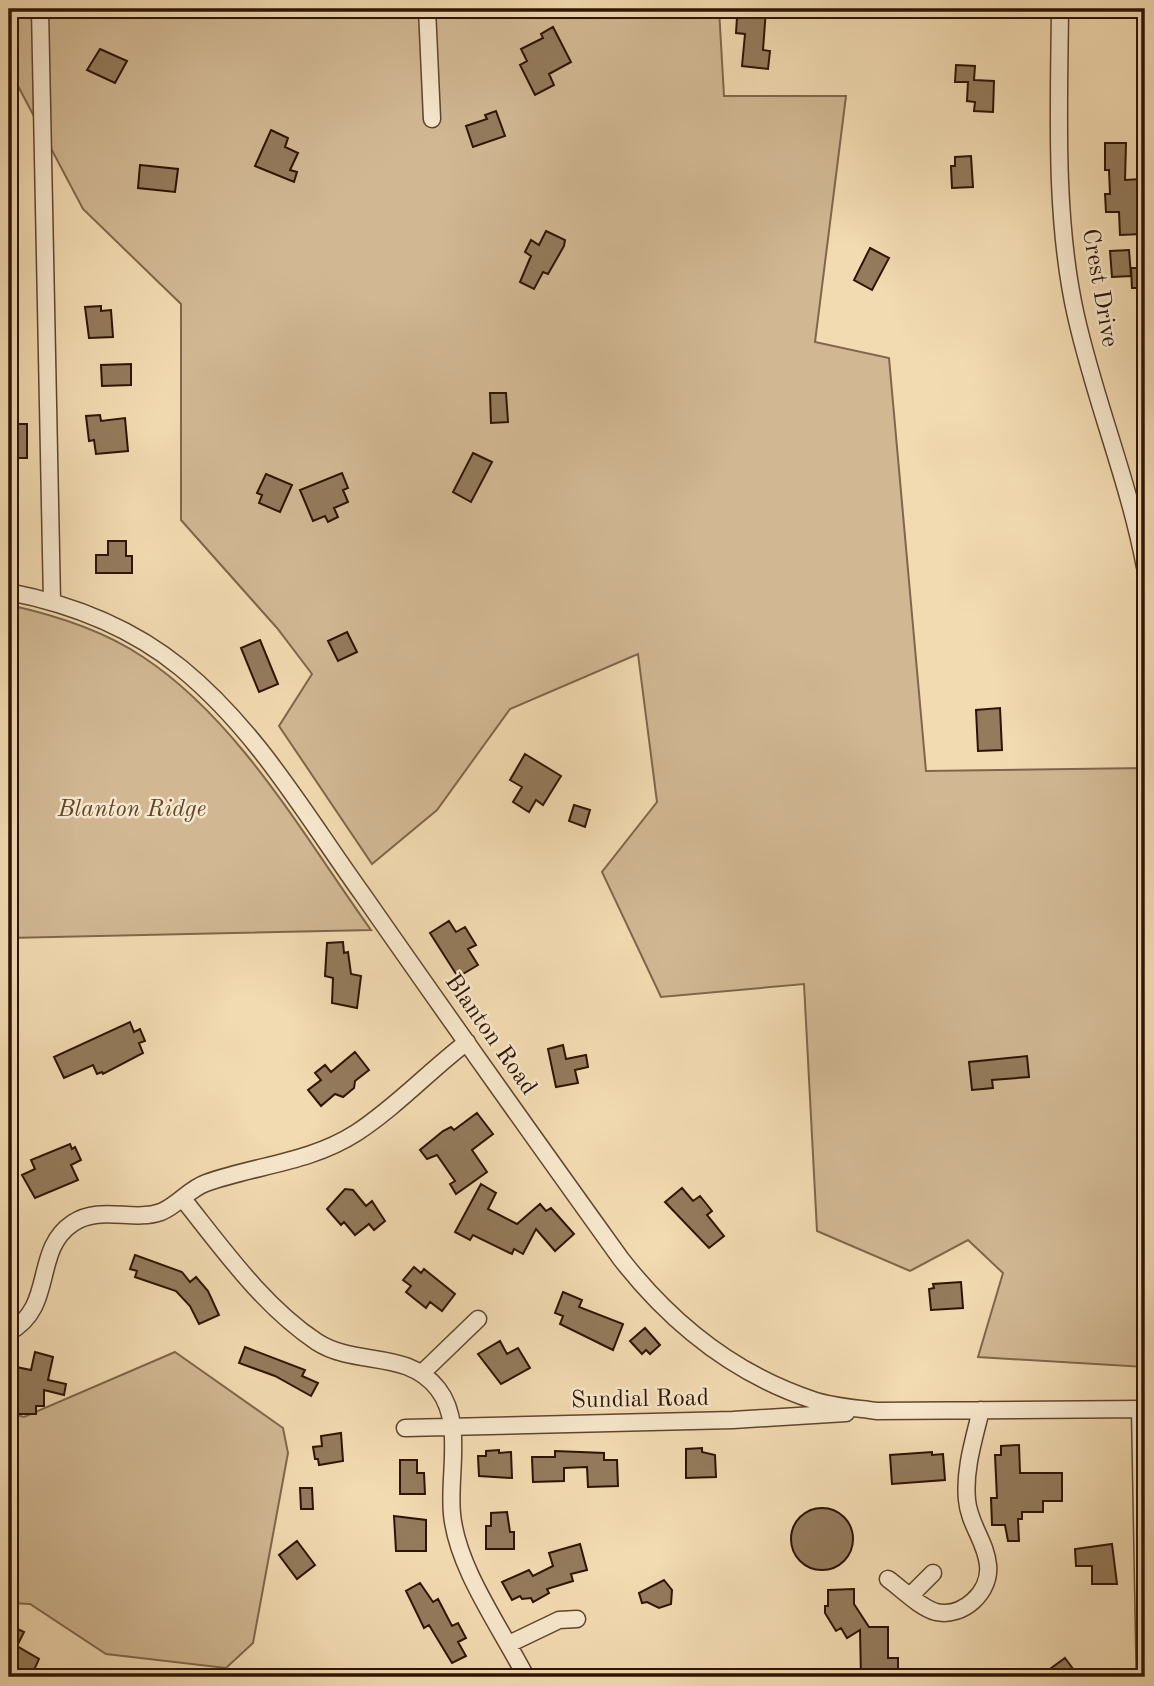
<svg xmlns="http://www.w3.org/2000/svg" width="1154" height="1686" font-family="'Old Standard TT',serif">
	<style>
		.green { fill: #d1b893; stroke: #80664a; stroke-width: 2 }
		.building { fill: #947b5c; stroke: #2e1400; stroke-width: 2 }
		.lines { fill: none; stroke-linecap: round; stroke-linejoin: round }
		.minor-casing { stroke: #5f462c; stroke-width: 19 }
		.minor { stroke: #f7e7cc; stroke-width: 16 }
		.labels { text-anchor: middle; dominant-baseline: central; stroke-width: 5; stroke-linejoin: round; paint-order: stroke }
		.street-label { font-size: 24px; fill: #2e1400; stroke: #f7e7cc }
		.park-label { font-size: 24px; font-style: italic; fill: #5f452c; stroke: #f7e7cc }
	</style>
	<rect width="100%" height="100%" fill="#f2dab1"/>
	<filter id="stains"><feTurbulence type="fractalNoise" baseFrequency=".00286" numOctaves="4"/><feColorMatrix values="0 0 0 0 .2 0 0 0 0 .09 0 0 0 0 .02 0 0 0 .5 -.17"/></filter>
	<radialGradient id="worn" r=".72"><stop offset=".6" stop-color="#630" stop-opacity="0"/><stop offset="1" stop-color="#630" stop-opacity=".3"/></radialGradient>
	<path class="green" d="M9 9H719L724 96H846L815 342 889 358 926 771 1145 768V1367L978 1357 1003 1273 968 1240 910 1271 817 1231 804 984 661 997 602 872 657 802 638 654 510 709 437 810 372 864 279 726 312 674 277 628 181 520V304L83 209 9 69Z
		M9 605C55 615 103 630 143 657 239 720 305 838 371 930L9 938Z
		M175 1352 283 1428 288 1453 253 1643 226 1668 106 1654 30 1604 9 1603V1413L24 1417Z"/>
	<path class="building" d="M747 9H766L763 50 770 51 768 69 742 66 745 34 736 33 737 17 746 18Z
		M553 27 571 62 549 74 554 85 535 95 520 65 527 61 521 49 543 38 541 34Z
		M100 49 127 61 115 83 87 70Z
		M956 65 975 66 974 80 994 81 993 112 974 111 975 102 967 101 968 82H955Z
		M496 111 505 136 473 147 466 126 487 119 485 115Z
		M271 130 288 138 285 147 298 153 290 170 297 172 294 182 255 166Z
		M1105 143H1126L1125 180 1140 179 1142 234 1120 235 1119 212H1106L1105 194H1110L1109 170H1105Z
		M971 156 973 187 952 188 951 166H955V157Z
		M140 165 178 169 175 192 138 188Z
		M546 231 565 240 564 246 548 274 543 272 534 289 520 282 531 256 525 252 531 240 539 245Z
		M870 248 889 258 872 290 854 280Z
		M1129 250 1131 276 1112 277 1110 251Z
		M1131 268H1145V288H1132Z
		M101 306V311L111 310 113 337 89 338 85 307Z
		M131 364V385L102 386 101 365Z
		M490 393H506L508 422 491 423Z
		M100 415 101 421 125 418 128 451 96 454 94 440 89 441 86 416Z
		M9 424H27V458H9Z
		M473 453 492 462 471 502 453 492Z
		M342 473 348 488 343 490 348 502 334 508 338 517 328 522 325 516 313 521 300 490Z
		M266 474 292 485 280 512 259 503 262 495 257 493Z
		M108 541H126V556H132V573H96V555H108Z
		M347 632 357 652 338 661 328 641Z
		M260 640 278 684 259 692 241 648Z
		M1000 708 1002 750 978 751 976 710Z
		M525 754 561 776 543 805 536 800 529 812 513 802 522 787 510 780Z
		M574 805 590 810 585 827 569 821Z
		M449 921 456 932 465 927 476 945 468 949 478 965 458 977 430 933Z
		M343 942 344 953 348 952 351 974 361 976 357 1008 332 1003 333 978 325 976 327 943Z
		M130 1022 134 1032 140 1029 145 1041 139 1043 143 1053 103 1074 102 1072 97 1074 93 1065 64 1078 54 1057Z
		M563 1045 566 1059 586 1055 588 1067 575 1070 578 1083 556 1087 548 1049Z
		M355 1052 369 1070 355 1081 354 1088 343 1097 335 1094 321 1106 308 1090 321 1080 315 1073 325 1065 331 1072Z
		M1027 1056 1029 1077 992 1080 993 1088 972 1090 969 1062Z
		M477 1113 493 1134 472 1150 487 1172 456 1194 450 1184 455 1181 437 1155 427 1159 420 1150 443 1131 451 1127 454 1130Z
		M70 1144 72 1149 75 1147 81 1160 71 1165 78 1180 35 1198 22 1175 35 1169 31 1160Z
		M481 1184 496 1193 488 1209 517 1224 540 1204 546 1211 551 1208 574 1234 555 1251 536 1229 523 1254 514 1249 512 1254 473 1235 470 1240 455 1232Z
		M682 1188 693 1201 700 1196 712 1211 707 1215 724 1236 709 1248 665 1202Z
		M345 1189 353 1190 366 1206 372 1201 385 1221 374 1230 369 1224 355 1235 344 1222 341 1225 327 1209Z
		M135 1255 182 1272 190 1282 196 1277 208 1291 219 1315 199 1324 190 1306 176 1291 135 1277 137 1271 130 1269Z
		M414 1267 421 1273 424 1269 455 1294 442 1311 430 1302 426 1308 406 1292 411 1286 403 1280Z
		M961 1282 963 1308 931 1310 929 1289 934 1288 933 1284Z
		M563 1292 582 1300 579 1307 623 1324 613 1350 560 1324 563 1316 555 1313Z
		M645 1328 660 1345 650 1354 646 1350 642 1354 630 1341Z
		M500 1341 507 1354 518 1348 530 1368 501 1384 478 1354Z
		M245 1347 305 1370 302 1376 318 1383 311 1396 275 1376 239 1363Z
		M35 1352 53 1357 48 1380 66 1384 64 1395 44 1390V1406H36V1414H9V1384H11L16 1367 31 1370Z
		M341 1433 343 1461 319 1465 318 1459H315L313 1447 322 1446 321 1436Z
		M1019 1445 1020 1473H1062V1501H1043V1512H1022V1519H1018L1019 1541H1008L1005 1525H992L991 1498H997L995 1455H1001V1446Z
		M702 1448V1452L715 1455 716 1477 686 1478V1449Z
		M499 1450V1453L511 1452 512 1478 479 1476 478 1456H486V1451Z
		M555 1451 604 1453V1460H617L618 1486 588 1487 587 1467 564 1468V1481L533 1482 532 1457H555Z
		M932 1452V1455L943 1454 945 1480 892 1484 890 1455Z
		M400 1460H417V1473H424L425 1494H400Z
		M300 1488H312L313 1509H301Z
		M791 1539a31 31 0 1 1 62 0a31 31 0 1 1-62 0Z
		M507 1512 510 1532H514V1549H486V1526H491V1513Z
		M394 1516 426 1520V1551H396Z
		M297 1541 315 1565 297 1579 279 1555Z
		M580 1544 587 1570 571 1574 573 1581 547 1589 549 1593 533 1602 531 1598 522 1599 520 1596 512 1600 502 1582 529 1570 533 1576 553 1566 549 1553Z
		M1112 1544 1117 1584H1092V1566H1076L1075 1549Z
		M664 1580 672 1590 671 1604 659 1608 647 1602 642 1603 639 1593Z
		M420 1583 433 1602 438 1599 452 1626 458 1623 466 1638 458 1642 466 1656 452 1663 429 1625 424 1628 406 1591Z
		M854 1589V1604L869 1627H888V1658H898V1673H884V1677H861L860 1630 847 1638 841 1628 836 1631 825 1613V1606H828V1590Z
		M9 1625 24 1632 17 1646 39 1659 31 1677 9 1668Z
		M1065 1658 1079 1677H1039Z"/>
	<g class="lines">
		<g class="minor-casing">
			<path id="minor" d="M40 9 52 602
				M427 9 432 119
				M1060 9C1059 108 1054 219 1076 316 1095 401 1129 482 1145 567
				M9 592C71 604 132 628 181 668 258 731 306 816 363 895 448 1017 534 1138 621 1259 671 1323 734 1374 813 1400 833 1407 856 1408 877 1411L1145 1409
				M183 1199C223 1249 263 1306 317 1342 356 1367 407 1349 438 1389 464 1422 448 1475 452 1514 457 1568 501 1628 526 1677
				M9 1332C56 1307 32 1250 73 1223 100 1205 133 1222 161 1212 178 1205 189 1189 206 1183 256 1165 309 1163 356 1133 396 1107 429 1071 467 1042
				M422 1373 478 1319
				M1140 1409 1145 1677
				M405 1428 733 1420 846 1413
				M888 1579C902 1589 919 1607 936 1612 963 1618 991 1592 988 1565 986 1542 969 1524 967 1500 964 1470 974 1439 981 1410
				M910 1596 933 1573
				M509 1644 559 1620 577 1619"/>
		</g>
		<use href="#minor" class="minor"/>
	</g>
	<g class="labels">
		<g class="street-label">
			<text transform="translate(1099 288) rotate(80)">Crest Drive</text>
			<text transform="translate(490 1035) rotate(55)">Blanton Road</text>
			<text transform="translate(640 1400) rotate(-1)">Sundial Road</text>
		</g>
		<g class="park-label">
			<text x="132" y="810">Blanton Ridge</text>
		</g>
	</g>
	<rect width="1154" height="1686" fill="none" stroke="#f2dab1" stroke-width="35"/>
	<rect x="10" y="10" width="1133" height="1665" fill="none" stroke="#2e1400" stroke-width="3.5"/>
	<rect x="18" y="18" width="1119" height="1651" fill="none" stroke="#2e1400" stroke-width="2"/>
	<rect width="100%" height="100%" filter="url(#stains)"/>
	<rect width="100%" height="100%" fill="url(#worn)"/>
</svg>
